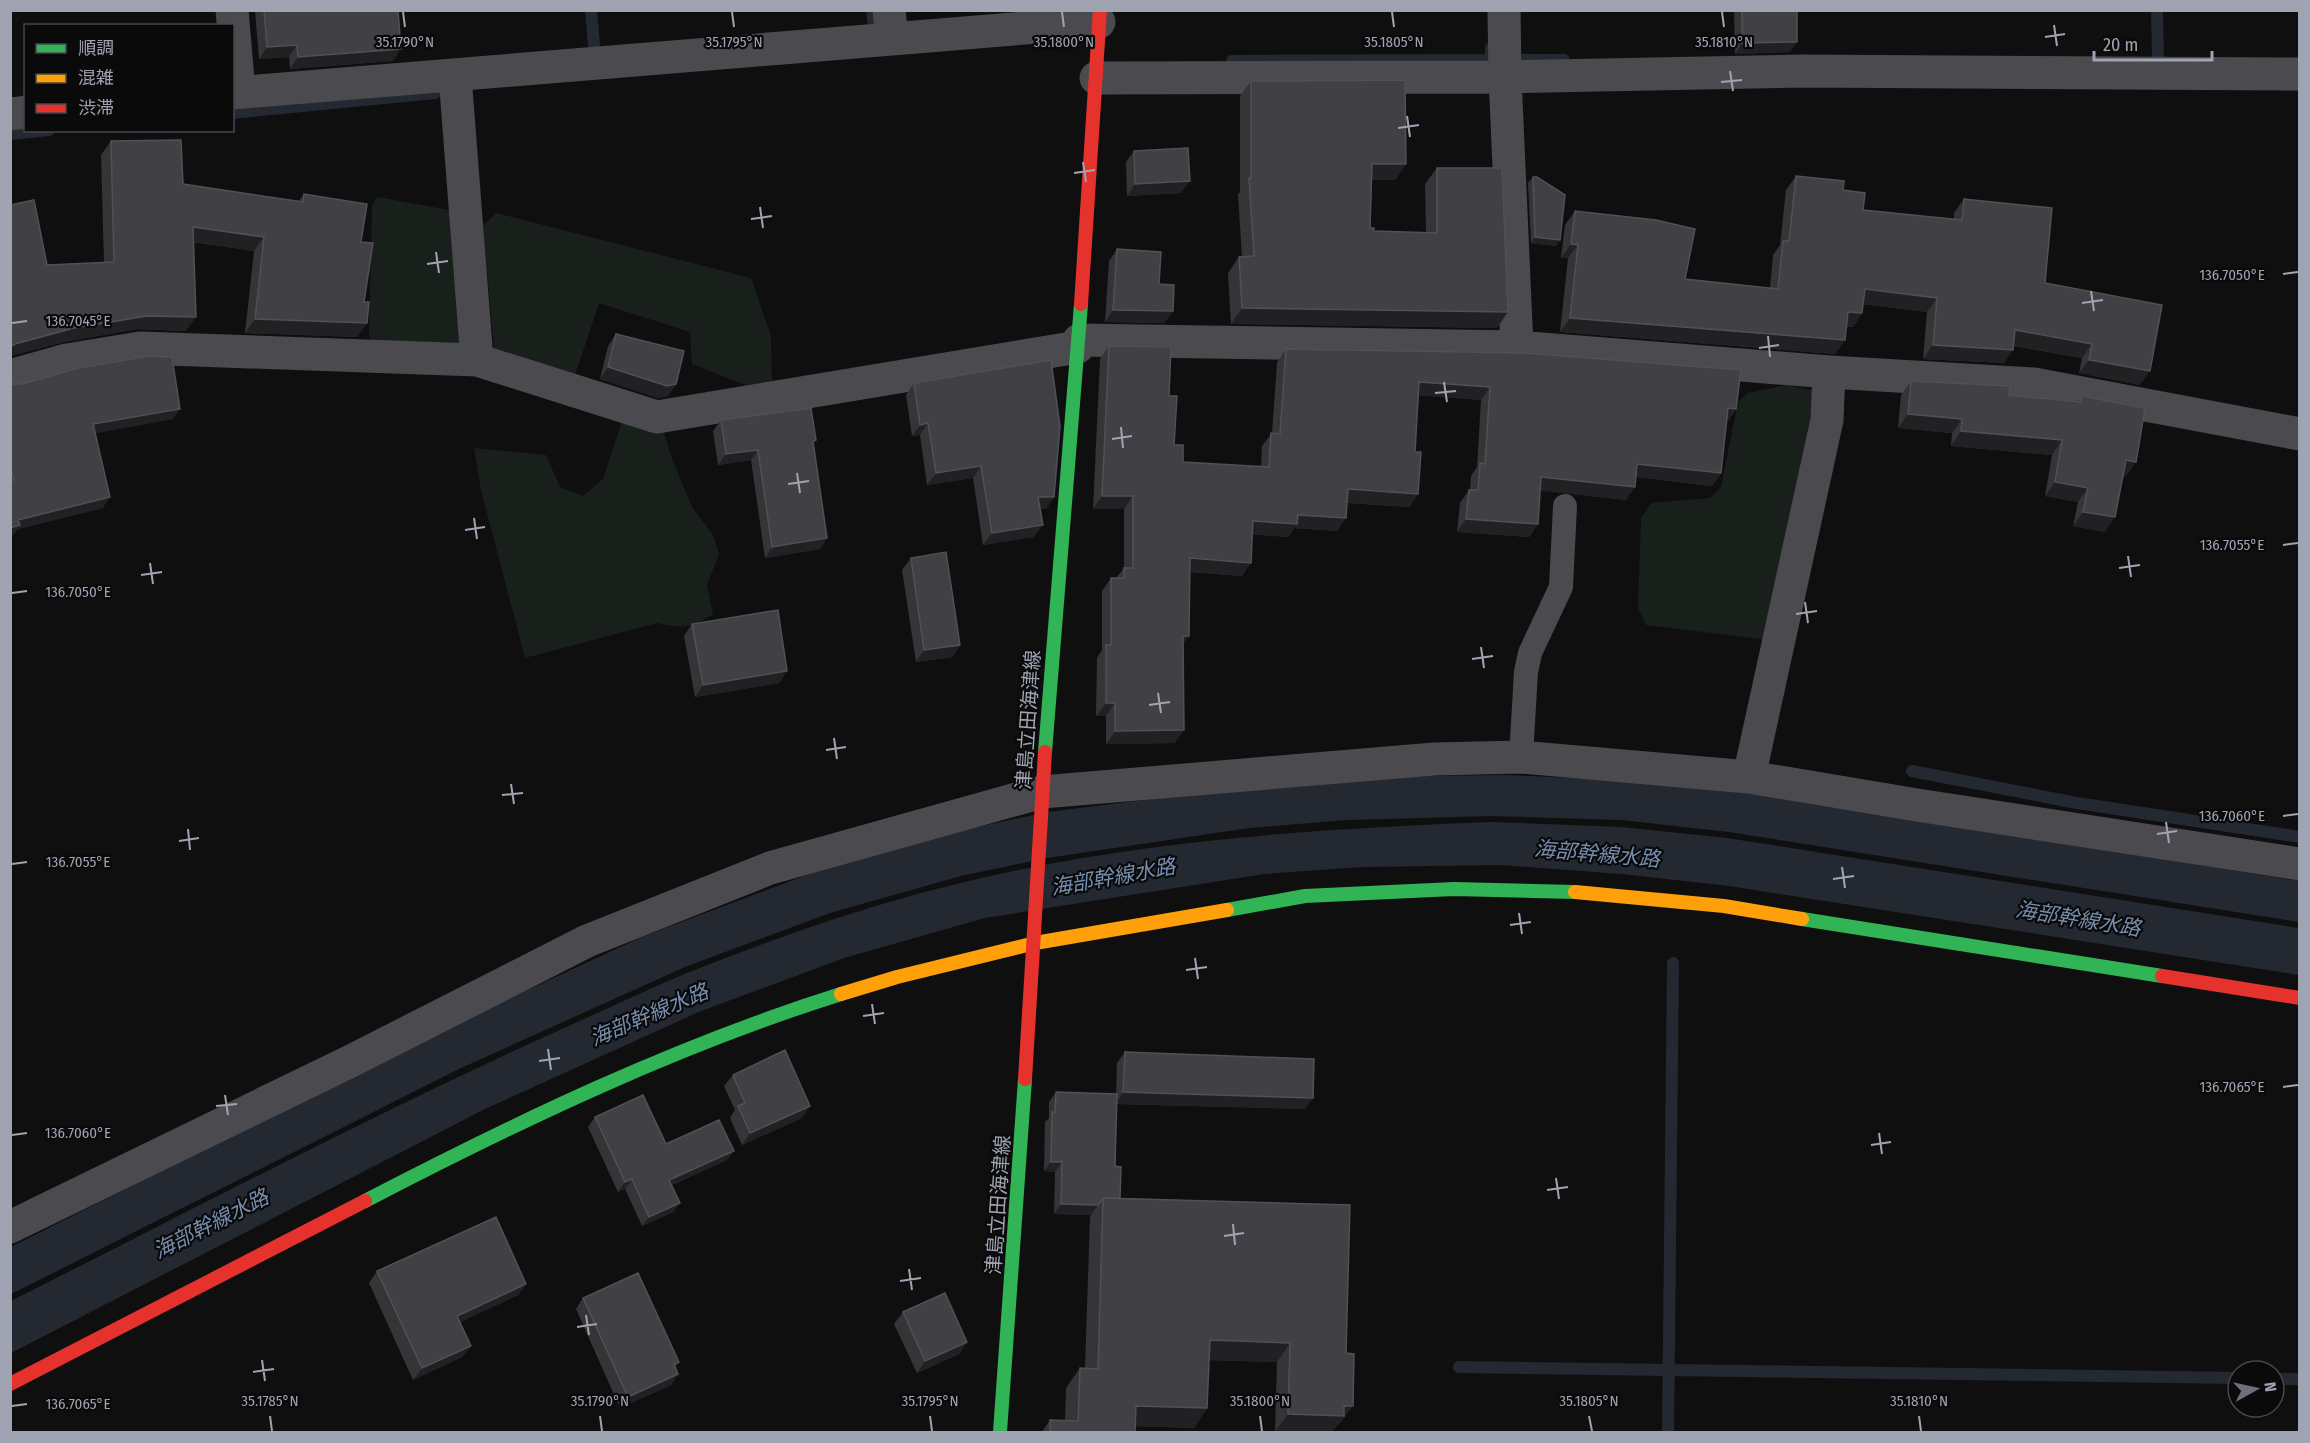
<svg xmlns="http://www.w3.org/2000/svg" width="2310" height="1443" font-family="'Fira Sans Condensed','Noto Sans JP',sans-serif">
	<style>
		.green { fill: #19201b }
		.water { fill: #242931 }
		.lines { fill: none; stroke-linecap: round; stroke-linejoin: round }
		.stream { stroke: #242931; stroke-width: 12 }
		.lane { stroke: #4a4a4f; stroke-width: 24 }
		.street { stroke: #4a4a4f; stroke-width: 33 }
		.fast { stroke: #30b455; stroke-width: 14 }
		.slow { stroke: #ff9f0a; stroke-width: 14 }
		.jam { stroke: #e5322d; stroke-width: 14 }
		.wall { fill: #353538 }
		.shaded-wall { fill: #212123 }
		.building { fill: #414145; stroke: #505056; stroke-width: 1.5 }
		.ticks { fill: none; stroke: #a0a3b1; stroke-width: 2 }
		.labels { text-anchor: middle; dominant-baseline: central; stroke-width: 4.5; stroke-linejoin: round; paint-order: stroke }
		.street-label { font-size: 20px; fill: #a0a3b1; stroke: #0a0a0b }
		.water-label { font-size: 21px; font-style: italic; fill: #768eae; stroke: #0a0a0b }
		.ticks-label { font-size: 15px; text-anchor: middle; fill: #a0a3b1; stroke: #0a0a0b; stroke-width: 4.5; stroke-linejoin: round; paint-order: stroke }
	</style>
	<rect width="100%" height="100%" fill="#0f0f10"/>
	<path class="green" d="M377 197 460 212 461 348 374 344 369 335 372 206Z
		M496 213 751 278 771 336 772 386 756 389 692 364 690 332 599 303 575 375 494 348 483 226Z
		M1786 385 1816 391 1769 640 1646 625 1638 608 1641 518 1651 503 1710 498 1721 487 1738 402 1748 393Z
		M622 421 663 430 672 459 692 507 713 535 719 554 707 585 713 614C691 628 682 629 657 623L525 658 481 490 474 448 546 455 560 487 583 496 603 479Z"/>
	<path class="water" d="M1506 775 1636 781 1744 792 2299 881V922L1729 832 1622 820 1491 816 1347 820 1249 828 1047 858 961 876 830 913 685 967 461 1068 11 1294V1247L432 1034 642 937 804 876 962 830 1048 812 1272 784 1426 776Z
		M1491 822 1621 827 1727 838 2299 928V975L1729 886 1621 874 1499 865 1362 867 1264 874 985 918 844 958 701 1011 485 1109 11 1353V1301C194 1209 377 1112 564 1028 605 1010 646 990 687 973 778 937 871 904 965 882 1138 840 1315 829 1491 822Z"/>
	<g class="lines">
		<path class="stream" d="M591 10 594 45
			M872 10 874 27
			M2157 10 2158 60
			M1518 60H1564
			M1232 61 1491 60V48
			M232 113 435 93
			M10 134 49 130
			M1912 771 2077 803 2300 837
			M1459 1367 2238 1378
			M2274 1379H2300
			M1668 1432 1673 963"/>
		<path class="lane" d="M1521 757 1526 672 1530 653 1561 587 1565 506"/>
		<path class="street" d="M232 10 239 92
			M889 10 892 39
			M1504 10 1505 77 1517 347
			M455 76 477 360
			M1096 78 1505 77 1802 71 2300 74
			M232 93 1099 22
			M10 114 26 112
			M1079 340 1517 347 1829 372 2034 384 2300 434
			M10 376 67 360 140 348 477 360 657 417 1078 347
			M1749 777 1827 420 1829 372
			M10 1227 351 1061 587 941 770 868 1042 792 1434 759 1521 757 1749 777 1917 805 2300 864"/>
		<path class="fast" d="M1045 752 1081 304
			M1227 910 1305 896 1454 889 1575 892
			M1802 919 2162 976
			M365 1201C519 1121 676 1046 841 994
			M1000 1432 1025 1079"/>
		<path class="slow" d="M1575 892 1724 906 1802 919
			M841 994 897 977 1035 943 1227 910"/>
		<path class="jam" d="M1081 304 1100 10
			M2162 976 2300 998
			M1025 1079 1045 752
			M10 1384 365 1201"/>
	</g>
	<path class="wall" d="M255 10H398L393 61 290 69 289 57 259 59Z
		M1734 10H1797L1790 52 1735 54Z
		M1251 81 1406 164 1395 180H1372L1370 228 1374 231 1426 233 1425 184 1437 168 1497 328 1231 324 1228 273 1239 257H1242L1238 194 1240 192V96Z
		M111 141 183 184 299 201 304 194 361 242 364 302 367 323 357 337 245 333 254 251 193 242 186 331 137 329 64 342 10 356V205L47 265 104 263 101 155Z
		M1134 151 1181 193 1127 196 1126 162Z
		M1796 176 1843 190 1863 210 1954 219V213L1964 199 2045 283 2140 385 2079 373 2082 358 2014 346 2004 363 1923 359 1927 312 1863 304 1862 313 1853 327H1846L1845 340 1835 354 1560 332 1568 258H1561L1565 225 1575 211 1685 279 1770 288 1773 255 1780 245 1786 190Z
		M1533 177 1556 246 1531 243 1528 183Z
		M1117 249 1159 284 1173 311 1164 323 1105 322 1109 261Z
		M616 334 676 384 668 396 658 398 600 379 608 346Z
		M1109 346 1169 396 1174 445 1183 462 1261 467 1262 446 1272 433 1277 362 1286 349 1736 409 1727 422 1721 473 1712 486 1636 477 1626 500 1540 490 1538 524 1529 537 1457 532 1460 503 1469 490H1470L1471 476 1477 467 1481 400 1418 395 1415 452 1418 494 1409 507 1347 503 1337 531 1294 528 1288 537 1252 534 1242 576 1189 572 1175 743 1106 744V716H1096L1097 658 1102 650V591L1111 578H1116L1124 568V509H1093L1100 359Z
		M1911 381 2009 395 2078 401 2082 396 2126 476H2123L2105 532 2073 526 2078 502 2045 496 2052 455 1951 446 1952 433 1898 428 1901 395Z
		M10 382 13 384 173 419 95 433 103 508 18 529 12 536H10Z
		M914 383 1054 497 1046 509H1040L1034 537 983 545 973 478 927 485 920 435 912 436 906 395Z
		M721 420 816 440 813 444 827 538 820 549 765 558 751 460 718 465 713 431Z
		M911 558 960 645 952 657 916 662 902 570Z
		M692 624 787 671 779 683 695 697 684 636Z
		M1125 1052 1305 1109 1117 1104 1115 1166 1120 1198 1350 1205 1339 1425H1337L1332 1432H1275L1277 1362 1209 1360 1207 1408 1194 1428 1135 1426V1432H1042L1050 1420 1065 1421 1066 1388 1080 1368 1085 1369 1090 1217 1091 1215 1054 1214 1055 1172 1044 1171 1045 1122 1049 1118V1102L1056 1092 1116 1094 1117 1063Z
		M733 1075 802 1118 742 1145 730 1118 735 1110 724 1086Z
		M595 1117 666 1144 727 1160 672 1185 680 1203 673 1212 642 1226 625 1189 618 1192 588 1127Z
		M377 1271 526 1284 518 1295 460 1322 471 1346 462 1357 413 1380 369 1283Z
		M583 1298 679 1362 675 1367 678 1374 671 1385 620 1408 576 1309Z
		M903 1312 967 1342 959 1354 917 1373 894 1324Z"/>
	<path class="shaded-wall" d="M1797 42 1790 52 1735 54 1742 43Z
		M297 45 289 57 259 59 267 47Z
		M401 49 393 61 290 69 298 57Z
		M1372 164H1406L1395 180H1361Z
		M1190 181 1181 193 1127 196 1135 184Z
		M193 227 264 237 254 251 183 240Z
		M1535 237 1560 240 1556 246 1531 243Z
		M1571 244 1578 245 1568 258H1561Z
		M1865 289 1937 298 1927 312 1855 303Z
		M1242 308 1508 312 1497 328 1231 324Z
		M1113 310 1173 311 1164 323 1105 322Z
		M1848 312 1862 313 1853 327 1838 326Z
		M147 316 196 317 186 331 137 329 64 342 10 356V347L15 344 74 328Z
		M1570 318 1845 340 1835 354 1560 332Z
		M255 319 367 323 357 337 245 333Z
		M2015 330 2092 344 2082 358 2006 344Z
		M1933 345 2013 350 2004 363 1923 359Z
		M2089 360 2150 371 2140 385 2079 373Z
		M608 367 676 384 668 396 658 398 600 379Z
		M1419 382 1490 387 1481 400 1410 395Z
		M1728 408 1736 409 1727 422Z
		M180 409 173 419 86 435 93 424Z
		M1908 414 1962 419 1952 433 1898 428Z
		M928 423 920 435 912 436 920 425Z
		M1961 431 2062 440 2052 455 1951 446Z
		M758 450 751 460 718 465 726 454Z
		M2126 460 2136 462 2126 476 2115 474Z
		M1637 464 1721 473 1712 486 1628 476Z
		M981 466 973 478 927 485 936 473Z
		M1541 477 1635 487 1626 500 1532 490Z
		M2055 482 2088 488 2078 502 2045 496Z
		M1348 489 1418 494 1409 507 1339 502Z
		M1102 496H1133L1124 509H1093Z
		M110 497 103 508 18 529 12 536H10V528L18 520Z
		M1038 497H1054L1046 509 1030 508Z
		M2083 512 2115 517 2105 532 2073 526Z
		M1298 515 1346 518 1337 531 1294 528 1288 537 1244 534 1253 521Z
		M1466 519 1538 524 1529 537 1457 532Z
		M1043 525 1034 537 983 545 992 533Z
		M827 538 820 549 765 558 772 547Z
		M1190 558 1251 563 1242 576 1180 571Z
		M1183 636H1189L1180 649Z
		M960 645 952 657 916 662 924 650Z
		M787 671 779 683 695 697 703 685Z
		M1106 703H1115L1106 716H1096Z
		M1184 730 1175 743 1106 744 1115 731Z
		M1123 1092 1313 1098 1305 1109 1115 1104Z
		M810 1106 802 1118 742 1145 750 1133Z
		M734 1151 727 1160 662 1189 669 1180Z
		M1051 1162H1062L1055 1172 1044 1171Z
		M632 1179 625 1189 618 1192 625 1182Z
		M680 1203 673 1212 642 1226 649 1217Z
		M1061 1204 1098 1205 1091 1215 1054 1214Z
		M526 1284 518 1295 449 1327 457 1316Z
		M1210 1340 1290 1343 1277 1362 1196 1360Z
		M967 1342 959 1354 917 1373 925 1361Z
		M471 1346 462 1357 413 1380 422 1368Z
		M678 1374 671 1385 620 1408 628 1397Z
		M1136 1406 1207 1408 1194 1428 1122 1426Z
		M1344 1406H1353L1339 1425H1337L1332 1432H1275L1288 1414Z"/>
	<path class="building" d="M264 10H398L401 49 298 57 297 45 267 47Z
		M1742 10H1797V42L1742 43Z
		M1405 80 1406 164H1372L1370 228H1374V231L1437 233V168H1502L1508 312 1242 308 1239 257 1254 256 1249 178H1251V81Z
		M181 140 183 184 303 202 304 194 367 204 361 242 373 243 364 302H369L367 323 255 319 264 237 193 227 196 317 147 316 74 328 15 344 10 347V205L34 200 47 265 114 262 111 141Z
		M1188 148 1190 181 1135 184 1134 151Z
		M1796 176 1844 181 1843 190 1865 193 1863 210 1962 220 1964 199 2052 208 2045 283 2162 305 2150 371 2089 360 2092 344 2015 330 2013 350 1933 345 1937 298 1865 289 1862 313 1848 312 1845 340 1570 318 1578 245 1571 244 1575 211 1656 220 1695 229 1685 279 1778 289 1783 241H1789Z
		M1533 177H1537L1565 195 1560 240 1535 237Z
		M1117 249 1161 252 1159 284 1174 285 1173 311 1113 310Z
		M616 334 684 351 676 384 667 386 608 367Z
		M1109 346 1171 347 1169 396H1177L1174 445H1183V462L1269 467 1271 433 1280 434 1286 349 1525 353 1741 370 1736 409 1728 408 1721 473 1637 464 1635 487 1541 477 1538 524 1466 519 1469 490H1478L1480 463 1485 464 1490 387 1419 382 1415 452H1421L1418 494 1348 489 1346 518 1298 515 1297 524 1253 521 1251 563 1190 558 1189 636H1183L1184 730 1115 731V703H1106V645H1111V578H1124V568H1133V496H1102Z
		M149 356 172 357 180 409 93 424 110 497 18 520 20 525 10 528V481L14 480 10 467V382L13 384H22L78 368Z
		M1051 360 1060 426 1054 497H1038L1043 525 992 533 981 466 936 473 928 423 920 425 914 383Z
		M1911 381 2010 386 2009 395 2080 402 2082 396 2145 408 2136 462 2126 460 2115 517 2083 512 2088 488 2055 482 2062 440 1961 431 1962 419 1908 414Z
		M811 408 816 440 813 441 827 538 772 547 758 450 726 454 721 420Z
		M946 552 960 645 924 650 911 558Z
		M778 610 787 671 703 685 692 624Z
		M785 1050 810 1106 750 1133 738 1106 745 1103 733 1075Z
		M1125 1052 1314 1059 1313 1098 1123 1092Z
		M1056 1092 1117 1094 1115 1166 1121 1167 1120 1198H1103L1098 1205 1061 1204 1062 1162H1051L1052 1112H1055Z
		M643 1095 666 1144 719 1120 734 1151 669 1180 680 1203 649 1217 632 1179 625 1182 595 1117Z
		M1103 1198 1350 1205 1346 1353 1354 1354 1353 1406H1344V1416L1288 1414 1290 1343 1210 1340 1207 1408 1136 1406 1135 1432H1050V1420L1078 1421 1080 1368 1098 1369Z
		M496 1217 526 1284 457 1316 471 1346 422 1368 377 1271Z
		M638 1273 679 1362 674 1364 678 1374 628 1397 583 1298Z
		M945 1293 967 1342 925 1361 903 1312Z"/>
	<path class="ticks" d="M403 12 405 27M732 12 734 27M1062 12 1064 27M1392 12 1394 27M1722 12 1724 27M2054 25 2057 46M2045 37 2065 34M1730 71 1733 91M1721 82 1742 80M1407 116 1410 137M1398 128 1419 125M1083 162 1086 182M1074 173 1095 170M760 207 763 228M751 219 772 216M436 252 439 273M427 264 448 261M2283 274 2298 272M2091 291 2094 311M2082 303 2103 300M12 323 27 321M1768 336 1770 357M1759 348 1779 345M1444 382 1447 402M1435 393 1456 391M1121 427 1123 448M1112 439 1132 436M797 473 800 493M788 484 809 481M474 518 477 539M465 530 485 527M2283 545 2298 543M2128 556 2131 577M150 563 153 584M2119 568 2140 565M141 575 162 572M12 593 27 591M1805 602 1808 623M1796 614 1817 611M1481 647 1484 668M1472 659 1493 656M1158 693 1161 713M1149 705 1170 702M834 738 837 759M826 750 846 747M511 784 514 804M502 795 523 793M2283 816 2298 814M2166 822 2169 843M188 829 190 850M2157 834 2177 831M179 841 199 838M12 864 27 862M1842 867 1845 888M1833 879 1854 876M1519 913 1522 934M1510 925 1531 922M1195 958 1198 979M1186 970 1207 967M872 1004 875 1024M863 1016 884 1013M548 1049 551 1070M539 1061 560 1058M2283 1087 2298 1085M225 1095 228 1115M216 1106 237 1104M1879 1133 1882 1154M12 1135 27 1133M1871 1145 1891 1142M1556 1178 1559 1199M1547 1190 1568 1187M1233 1224 1235 1245M1224 1236 1244 1233M909 1269 912 1290M900 1281 921 1278M586 1315 589 1335M577 1327 597 1324M262 1360 265 1381M253 1372 274 1369M12 1406 27 1404M270 1416 272 1431M600 1416 602 1431M930 1416 932 1431M1260 1416 1262 1431M1589 1416 1592 1431M1919 1416 1921 1431"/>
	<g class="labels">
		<g class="street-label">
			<text transform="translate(1028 720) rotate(-86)">津島立田海津線</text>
			<text transform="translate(998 1205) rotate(-86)">津島立田海津線</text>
		</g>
		<g class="water-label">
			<text transform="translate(1597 854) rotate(5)">海部幹線水路</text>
			<text transform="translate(1113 877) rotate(-10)">海部幹線水路</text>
			<text transform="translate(2078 919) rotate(9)">海部幹線水路</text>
			<text transform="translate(649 1015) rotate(-23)">海部幹線水路</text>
			<text transform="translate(211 1224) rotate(-27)">海部幹線水路</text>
		</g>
	</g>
	<g class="ticks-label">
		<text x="405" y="47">35.1790°N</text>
		<text x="734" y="47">35.1795°N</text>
		<text x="1064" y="47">35.1800°N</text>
		<text x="1394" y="47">35.1805°N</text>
		<text x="1724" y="47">35.1810°N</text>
		<text x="2232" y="280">136.7050°E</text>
		<text x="78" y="326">136.7045°E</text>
		<text x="2232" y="550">136.7055°E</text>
		<text x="78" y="597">136.7050°E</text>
		<text x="2232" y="821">136.7060°E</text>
		<text x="78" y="867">136.7055°E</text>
		<text x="2232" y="1092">136.7065°E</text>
		<text x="78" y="1138">136.7060°E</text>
		<text x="270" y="1406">35.1785°N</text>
		<text x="600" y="1406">35.1790°N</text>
		<text x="930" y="1406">35.1795°N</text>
		<text x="1260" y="1406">35.1800°N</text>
		<text x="1589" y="1406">35.1805°N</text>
		<text x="1919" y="1406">35.1810°N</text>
		<text x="78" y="1409">136.7065°E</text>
	</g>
	<rect width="2310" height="1443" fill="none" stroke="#a0a3b1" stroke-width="24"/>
	<rect x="24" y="24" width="210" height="108" fill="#0a0a0b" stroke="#46474d" stroke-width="1.5"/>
	<rect x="36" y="44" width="30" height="9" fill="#30b455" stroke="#46474d" stroke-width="1.5"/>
	<text x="78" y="54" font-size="18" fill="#a0a3b1">順調</text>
	<rect x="36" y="74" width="30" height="9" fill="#ff9f0a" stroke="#46474d" stroke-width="1.5"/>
	<text x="78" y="84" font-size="18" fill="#a0a3b1">混雑</text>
	<rect x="36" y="104" width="30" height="9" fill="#e5322d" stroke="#46474d" stroke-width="1.5"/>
	<text x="78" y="114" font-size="18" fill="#a0a3b1">渋滞</text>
	<g transform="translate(2256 1389) rotate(82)"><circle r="28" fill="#0a0a0b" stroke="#46474d" stroke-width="1.5"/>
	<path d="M0-4.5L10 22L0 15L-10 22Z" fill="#6d6f79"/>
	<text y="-9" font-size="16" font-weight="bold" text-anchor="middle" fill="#a0a3b1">N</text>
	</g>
	<path d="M2094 51v9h118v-9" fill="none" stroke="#a0a3b1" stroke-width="3"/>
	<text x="2103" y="51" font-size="18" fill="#a0a3b1" stroke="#0a0a0b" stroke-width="4.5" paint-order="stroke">20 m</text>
</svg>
